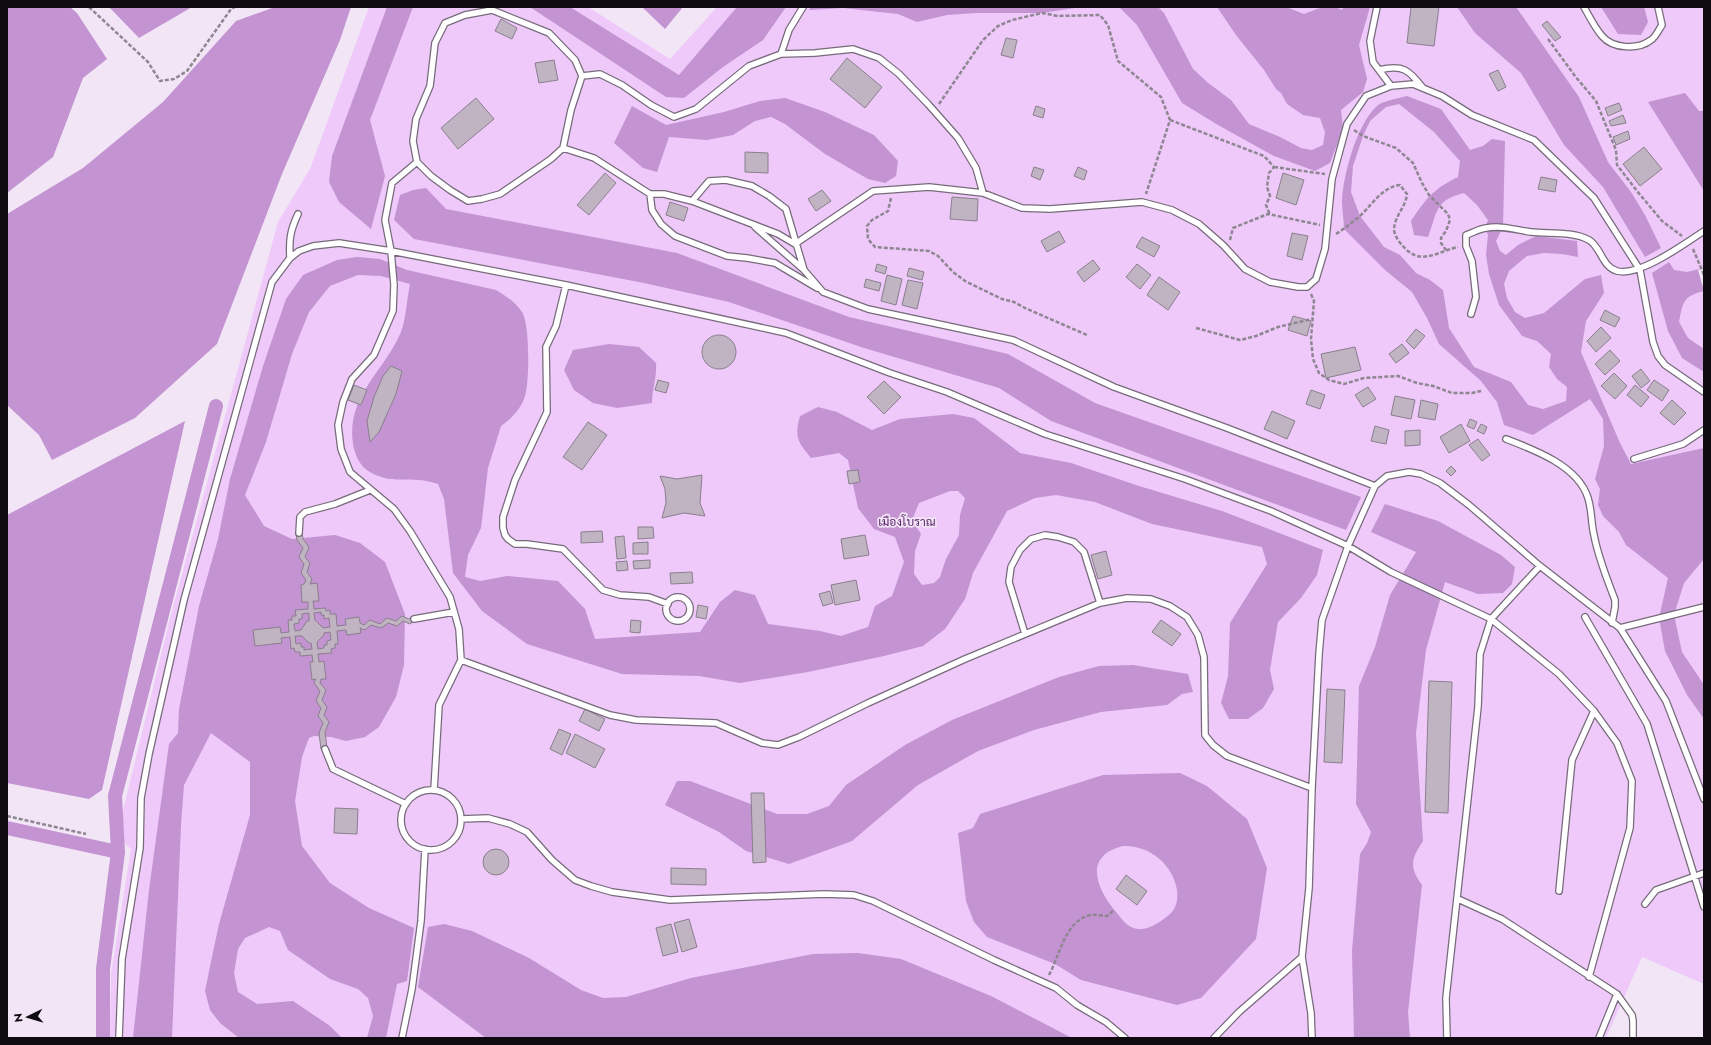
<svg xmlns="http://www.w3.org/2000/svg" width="1711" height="1045" font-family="Jost,Sarabun,sans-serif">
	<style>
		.green { fill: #eec9fa }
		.water { fill: #c393d2; fill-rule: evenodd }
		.pier { fill: #f2e6f6 }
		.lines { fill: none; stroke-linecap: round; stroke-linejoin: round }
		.canal { stroke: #c393d2; stroke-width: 14 }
		.building { fill: #c0b4c3; stroke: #8a7f8e; fill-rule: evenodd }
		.service-casing { stroke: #766b79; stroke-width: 8 }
		.path { stroke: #8e8691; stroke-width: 2.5; stroke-dasharray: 4 2; stroke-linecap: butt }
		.service { stroke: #fff; stroke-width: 5.5 }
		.labels { text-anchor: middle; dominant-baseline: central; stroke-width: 3.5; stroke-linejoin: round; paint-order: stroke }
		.park-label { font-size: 12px; fill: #5a1f6a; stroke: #f2e6f6 }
	</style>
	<rect width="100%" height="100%" fill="#f2e6f6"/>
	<path class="green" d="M369 7H588L670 59 717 7H1704V984L1642 957 1606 1038H110L111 974 131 849 117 835 170 618 278 222 310 169Z"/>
	<path class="water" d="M7 7H70L77 13 107 59 83 78 53 157 7 193Z
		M109 7H192L139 38Z
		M275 7H351L340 40 282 174 217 344 135 418 52 460 39 435 7 405V214L83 168 163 102 236 21Z
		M387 7H413L370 120 385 176 371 229 339 202 329 182 332 156Z
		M530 7H570L679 75 737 7H786L763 40 723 67 684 98 666 97Z
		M642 7H683L665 29Z
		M811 7H1081L1042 13H976L947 15 917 22 898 14 843 8 809 10Z
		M1115 7H1158L1164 13 1193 69 1207 82 1231 100 1249 124 1280 137 1301 148 1312 150 1323 145 1325 132 1320 118 1303 115 1287 104 1281 93 1276 89 1264 70 1236 35 1217 7H1286L1304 14C1317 9 1329 3 1342 10L1344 7H1370L1359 45 1367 79 1363 92 1341 110 1343 129 1330 163 1315 171 1274 156 1218 125 1182 103 1137 25 1120 8Z
		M1457 7H1516L1579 97 1608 162 1631 192 1645 215 1661 248 1645 257 1603 187 1564 145 1521 73 1475 33Z
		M1601 7H1644L1648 22 1641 35 1618 34Z
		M1685 93 1699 111H1704V191L1648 102Z
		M1407 96 1441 109 1470 150 1483 146 1492 139 1505 141 1503 227 1496 241 1500 251 1506 255 1518 245 1536 236 1577 241 1578 257 1562 254 1544 253 1527 256 1509 271 1504 284 1507 298 1515 312 1525 318 1544 313 1585 279 1601 275 1604 293 1586 321 1581 352 1620 443 1631 464 1704 448V559L1684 583 1674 615 1682 652 1704 685V719L1687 695 1665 651 1659 618 1668 578 1626 545 1619 532 1603 516 1598 505 1600 489 1595 479 1604 446 1603 419 1590 399 1533 435 1504 425 1497 402 1481 381 1439 344 1427 318 1412 292 1385 270 1344 229C1344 220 1342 211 1342 201 1343 175 1357 123 1378 105 1383 101 1400 98 1407 96ZM1399 104 1434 132 1460 161 1458 177C1433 189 1426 199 1411 221L1414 235 1428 237C1438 211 1434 201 1464 193L1477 205 1488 220 1485 228 1488 235 1486 255 1489 274 1499 305 1522 336 1537 341 1551 354 1549 367 1557 379 1567 387 1566 401 1543 409 1528 405 1511 382 1474 367 1449 328 1443 290 1430 280 1416 273 1400 255 1384 247 1360 216 1351 192 1353 166 1363 136 1370 121 1386 107Z
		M785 98 825 112 874 135 898 161 896 176 885 183 868 179 825 154 785 124 771 117 755 121 733 135 707 140 669 137 657 172 643 168 614 143 632 106 666 125 724 112 760 101Z
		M426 188 446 209 677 253 849 317 1008 354 1095 403 1361 497 1346 530 1051 421 999 388 864 348 729 302 644 283 414 239 394 220 400 195 413 190Z
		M357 257 380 259 407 270 496 290C506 296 515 302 522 312 530 323 530 386 524 399 519 411 511 419 501 426L488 468 481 528 468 555 465 577 480 581 507 576 558 581 585 609 595 639 700 632 720 602 735 590 755 595 768 624 820 631 841 636 868 627 875 606 892 596 904 562 895 537 874 529 858 508 848 460 839 453 811 458C798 442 794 437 800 416L818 407 837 412 872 430 900 419 953 414 974 418 1020 453 1071 463 1139 486 1222 511 1323 550 1317 575 1301 598 1278 622 1270 670 1274 689 1263 708 1248 719H1229L1221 703 1228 676 1230 623 1267 564 1262 547 1152 524 1095 502 1056 495 1035 498 1007 511 973 573 965 599 945 629 923 646 884 656 808 672 740 683 699 676 622 674 527 644 482 611 453 573 444 499 438 484C431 482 424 480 417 480 398 479 388 482 370 472 360 467 355 455 353 444 346 396 384 372 401 332 406 319 407 298 410 284L381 276 358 275 330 286 309 312 292 354 266 442 245 495 264 526 292 539 335 535 360 543 385 562 405 614 404 665 396 697 379 727 365 737 346 741 331 737 314 736 309 738 302 757 295 801 302 846 330 883 369 908 414 928 407 981 397 984 386 1038H367L373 1016 368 998 358 989 330 979 288 950 280 931 269 927 245 938 238 949 234 973 238 992 257 1004 293 1001 330 1026 342 1038H239L220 1023 210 1010 205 991 212 957 219 924 250 815V762L211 733 184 785 181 825 172 1038H133L149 890 169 744 178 733 179 709 199 606 218 539 230 479 263 366 286 299 303 275 337 260ZM950 491H958L965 498 960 515 959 535 946 559 940 577 934 583 922 585 914 574 915 551 921 534 912 520 919 503Z
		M1669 262 1674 270 1687 272 1704 268V291C1683 296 1683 302 1679 322L1688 338 1704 349V372L1682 358 1668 331 1652 273Z
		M609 344 639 347 656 363C657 378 652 389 652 403L617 408 593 403 574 390 564 370 573 350Z
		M185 421 102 790 89 799 7 783V515Z
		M1385 504 1438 521 1501 555 1515 567 1512 584 1503 593 1478 594 1445 582 1426 650 1416 733 1423 841C1411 859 1409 867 1422 885L1408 1012 1410 1038H1354L1352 951 1360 854 1367 843 1371 832 1356 804 1359 686 1375 647 1390 595 1416 552 1371 532Z
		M1133 665 1188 674 1193 692 1182 694 1167 705 1101 712 1034 730 978 751 918 785 852 841 789 864 746 851 719 832 665 805 677 781H690L777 814H807L829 806 846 785 905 745 952 720 1059 677 1099 666Z
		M1180 773 1207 786 1247 819 1267 868 1256 939 1201 998 1177 1005 1081 980 1055 964 987 937 974 922 966 901 958 833 973 828 980 814 1103 775ZM1123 846C1149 845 1173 864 1177 890 1178 898 1177 907 1171 913 1164 920 1149 930 1139 929 1128 929 1122 919 1116 912 1096 888 1083 856 1123 846Z
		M444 924 472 931 529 958 581 990 603 998 626 997 691 978 813 954 858 953 901 959 991 996 1072 1038H486L418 987 428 927Z"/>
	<path class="pier" d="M1704 268V291L1698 270Z"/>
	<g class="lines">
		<path class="canal" d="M7 828 118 852
			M103 1038V969L118 852 115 796 216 406"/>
	</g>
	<path class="building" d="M1411 7H1439L1434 46 1407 43Z
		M501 19 517 28 512 39 495 31Z
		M1547 21 1561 37 1555 41 1542 25Z
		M1006 38 1017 40 1013 58 1001 55Z
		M847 58 882 87 865 108 830 79Z
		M554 60 558 80 539 83 535 63Z
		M1498 70 1506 87 1498 91 1489 74Z
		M476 98 494 119 458 149 441 128Z
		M1619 103 1622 110 1608 116 1605 108Z
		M1036 106 1045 109 1043 118 1033 115Z
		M1623 115 1626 123 1611 126 1609 121Z
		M1628 131 1630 139 1616 145 1613 137Z
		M1644 147 1662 169 1640 186 1623 164Z
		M745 152 768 153V173L745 172Z
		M1034 167 1044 170 1040 180 1031 176Z
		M1078 167 1087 171 1084 180 1074 176Z
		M605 173 616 183 589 215 577 205Z
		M1283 173 1304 180 1296 205 1276 198Z
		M1541 177 1557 180 1555 192 1538 189Z
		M822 190 831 201 816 211 808 199Z
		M952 197 978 199 977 221 950 219Z
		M670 202 688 208 684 221 666 215Z
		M1059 231 1065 242 1047 252 1041 241Z
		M1292 233 1308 236 1302 260 1287 256Z
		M1142 237 1160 246 1154 257 1136 247Z
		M1093 260 1100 269 1084 282 1077 272Z
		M877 264 887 267 885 274 875 271Z
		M1137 264 1151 275 1140 289 1126 277Z
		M909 268 924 272 922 280 907 276Z
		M887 275 902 279 896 305 881 301Z
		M1159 277 1180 292 1168 310 1147 295Z
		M866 279 881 283 879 291 864 287Z
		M908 280 923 283 917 309 902 305Z
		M1605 310 1620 318 1615 327 1600 320Z
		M1293 316 1311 321 1307 336 1288 330Z
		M1601 327 1611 338 1596 352 1587 341Z
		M1416 329 1425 336 1414 349 1406 341Z
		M702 352a17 17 0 1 1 34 0a17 17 0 1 1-34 0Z
		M1402 344 1409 353 1396 363 1389 354Z
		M1355 347 1361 370 1326 378 1321 354Z
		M1610 350 1620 361 1605 375 1595 364Z
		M391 366 402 371 396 394 379 432 370 442 367 421 374 397 383 376Z
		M1641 369 1650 381 1641 388 1632 376Z
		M1614 373 1627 386 1615 399 1601 386Z
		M658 380 669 383 666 393 655 390Z
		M1654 380 1669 390 1662 401 1647 390Z
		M884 381 901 397 884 414 867 397Z
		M354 385 367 390 361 405 348 400Z
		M1635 385 1649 397 1641 407 1627 395Z
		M1368 387 1376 399 1363 407 1355 395Z
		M1311 390 1325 395 1320 409 1306 404Z
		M1395 396 1415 400 1411 419 1391 415Z
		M1421 400 1438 404 1435 420 1418 417Z
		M1672 400 1686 413 1674 425 1660 413Z
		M1272 411 1295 421 1287 439 1264 429Z
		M1470 419 1477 422 1474 429 1467 426Z
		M588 422 607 435 582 470 563 457Z
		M1461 424 1470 441 1449 453 1440 437Z
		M1481 424 1487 427 1484 434 1477 431Z
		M1375 426 1389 430 1386 444 1371 441Z
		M1420 430V445L1405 446V431Z
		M1478 439 1490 455 1482 461 1469 445Z
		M1451 466 1456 471 1451 476 1446 471Z
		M858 470 860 482 849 484 847 471Z
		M702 475 700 503 705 516 684 513 662 518 666 503 665 489 660 476 677 479Z
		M638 527H653L654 538 638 539Z
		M602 531 603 542 581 543V532Z
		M302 532 303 539 309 547 305 557 310 563 307 572 312 579 310 584 317 583 319 601H313L314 609 325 608 326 611 330 610V614H336L337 626 346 625 345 619 359 617 360 623 364 625 370 620 380 624 387 618 396 621 402 616 409 619 412 617 415 620 410 624 403 621 397 626 388 623 381 628 371 625 365 630 360 628 361 633 347 635 346 630 337 631 338 644H335V648L331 649 332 653 318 654 319 662 324 661 326 679H321L320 683 326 690 322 700 327 707 324 715 329 722 325 732 327 748 321 749 319 733 323 723 318 716 321 708 316 701 320 691 314 683 316 679 312 680 310 662H313L312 655 300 656V652H295L294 648 291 649 290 637 281 638 282 643 255 646 253 630 280 627 281 633 289 632 288 620H292V616H296L295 610 308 609V602H302L301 585 304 584 306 580 301 573 304 564 299 557 303 548 297 540 296 533ZM321 612V615H324V619L329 618 330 627 323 628 315 620 314 613ZM309 613V621H307L301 630 295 631 294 624 299 623V619H302V614ZM330 632 331 640 327 641V645H324V648L318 649 317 642 324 635V633ZM295 636H302L309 643H311L312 649 304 650V647H301V643L296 644Z
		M865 535 869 555 844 559 841 539Z
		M624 536 626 558 617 559 615 537Z
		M648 542V554H633V543Z
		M1106 551 1112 575 1098 579 1091 555Z
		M650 560V568L634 569 633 561Z
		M627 561 628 570 617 571 616 562Z
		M692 572 693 583 671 584 670 573Z
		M856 580 860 600 835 605 831 585Z
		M830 591 833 603 823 606 819 594Z
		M698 605 708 607 706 619 696 617Z
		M631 620 641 621 640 633 630 632Z
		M1161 620 1181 634 1172 646 1152 632Z
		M1429 681 1452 682 1448 813 1425 812Z
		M1327 689 1345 690 1342 763 1324 762Z
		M585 709 605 719 599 731 579 721Z
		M559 729 571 734 562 755 550 749Z
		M575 734 605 749 595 768 566 753Z
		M751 793H764L766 862 753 863Z
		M335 808 358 809 357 834 334 833Z
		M483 862a13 13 0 1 1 26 0a13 13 0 1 1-26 0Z
		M671 868 706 869V885L671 884Z
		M1126 875 1147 891 1137 905 1116 889Z
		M689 919 697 947 682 952 674 923Z
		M671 924 678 952 663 956 656 928Z"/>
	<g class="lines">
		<g class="service-casing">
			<path id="service" d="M1377 7 1370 41 1373 62 1391 86
				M1584 7C1589 16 1595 28 1602 36 1613 49 1638 50 1651 40 1656 37 1659 29 1662 25L1658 7
				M781 54 789 30 803 7
				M1379 70C1403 64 1409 70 1423 88
				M582 76 575 60 549 33 492 10 465 15 445 23 435 43 430 86 416 119 413 141 417 162 431 176 450 190 468 201 482 199 500 194 551 159 563 148 594 158 650 194H664L692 201 778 234 795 244
				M563 148 571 110 582 76 600 74 622 85 651 105 674 117 696 109 749 66 781 54 815 53 853 49 879 58 899 74 928 104 958 138 976 168 983 193
				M417 162 392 183 385 220 391 251 394 285 393 311 374 355 352 379 343 402 338 425 341 449 350 472 394 509 410 531 450 597 459 629 461 660 439 705 434 790
				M650 194 652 210 661 224 675 236 727 256 747 258 775 263 817 288
				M692 201 709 181 726 180 752 186 769 196 786 209 804 270 823 292 868 309 1013 340 1114 387 1227 428 1375 486 1387 476 1409 472 1421 474 1440 483 1469 505 1540 566 1620 628 1666 701 1704 799
				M755 227 804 270
				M795 244 873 191 929 187 983 193 1022 208 1050 209 1142 202 1172 210 1199 224 1223 245 1245 269 1270 282 1298 287H1307L1316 279 1325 249 1332 179 1347 124 1366 96 1391 86 1413 84 1442 96 1472 115 1534 140 1594 198 1640 270 1653 342 1658 356 1665 365 1704 392
				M290 258C289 240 290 231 298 214
				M566 285 556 326 546 347 547 412 515 480 503 517V528L505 535 508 539 515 544H527L563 549 603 590 620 595 649 597 668 604
				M1471 314 1476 297 1472 261 1466 246V235C1472 233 1479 229 1486 228 1502 225 1516 230 1531 232 1549 234 1573 231 1589 240 1601 247 1602 267 1617 271 1639 277 1686 243 1704 231
				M1506 439C1535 450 1578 466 1588 498 1592 510 1591 523 1594 535 1598 557 1607 579 1615 600V607L1612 623
				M1634 459 1683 444 1704 430
				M299 533 300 517 305 512 335 504 370 490
				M666 609a12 12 0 1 1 24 0a12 12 0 1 1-24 0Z
				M1585 617 1647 724 1704 907
				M414 619 454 612
				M1620 628 1704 607
				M1025 634 1009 582 1011 567 1020 550 1031 539 1045 535 1058 537 1074 542 1084 552 1100 603
				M461 660 610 715 636 720 716 723 762 743 778 745 799 737 868 703 965 659 1100 603 1127 598 1151 599 1170 606 1187 617 1198 635 1204 657 1205 735 1213 745 1227 756 1312 788
				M325 749 333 769 406 804
				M401 820a30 30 0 1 1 60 0a30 30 0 1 1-60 0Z
				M461 819 488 818 510 824 527 832 552 860 575 880 591 886 612 892 670 900 824 894 854 895 873 901 994 960 1056 988 1077 1005 1106 1022 1125 1038
				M1559 891 1572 760 1594 711
				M1458 899 1502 919 1617 994 1632 1015 1633 1021V1038
				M1645 904 1656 890 1704 873
				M119 1038 122 959 140 848 141 798 149 754 184 600 272 282 290 258 299 251 313 246 339 243 391 251 566 285 786 333 890 373 947 392 1045 434 1185 479 1271 511 1348 546 1391 572 1491 619 1559 674 1594 711 1617 743 1632 781 1630 828 1589 977
				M402 1038 412 989 421 921 425 849
				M1214 1038 1239 1012 1302 957
				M1312 1038 1311 1013 1302 957 1309 888 1312 788 1319 654 1322 620 1348 546 1375 486
				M1447 1038 1446 998 1478 707 1480 654 1491 619 1540 566
				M1599 1038 1617 994"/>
		</g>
		<path class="path" d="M89 7 148 62 160 81 174 79 187 71 231 9 235 7
			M1548 39 1575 76 1596 101 1616 150 1617 165 1637 191 1662 221 1682 236
			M939 104 983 40 998 26 1012 20 1042 13 1058 16 1100 15 1108 25 1118 61 1161 97 1170 120 1146 194
			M1170 120 1264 156 1274 167 1269 173 1267 187 1270 196 1266 205 1270 215
			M1354 130 1363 136 1396 148 1413 163 1422 183 1429 195 1448 214 1450 220 1446 231 1441 238V243L1446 250
			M1274 167 1325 174
			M891 198 888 211 872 220 867 226 868 239 875 247 929 251 938 256 953 272 965 281 1002 299 1014 302 1025 308 1087 335
			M1336 234C1344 229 1351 223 1359 217 1370 207 1383 186 1400 185L1407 194C1406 207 1395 215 1394 229 1394 234 1398 241 1402 245 1420 267 1436 252 1458 247
			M1230 240 1233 228 1268 214 1320 225
			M1693 249 1704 275
			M1311 294 1314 301 1311 339 1313 359 1319 373 1329 380 1344 384 1364 378 1398 376 1417 383 1433 386 1452 393H1472L1481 391
			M1196 328 1240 340 1256 336 1278 327 1312 319
			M7 816 86 834
			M1049 975C1060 955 1065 920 1091 915 1096 914 1102 916 1107 916L1114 910"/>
		<use href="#service" class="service"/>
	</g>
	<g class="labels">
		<g class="park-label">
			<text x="907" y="522">เมืองโบราณ</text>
		</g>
	</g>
	<rect width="1711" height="1045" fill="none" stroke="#0e0a0f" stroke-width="16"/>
	<g transform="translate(28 1017) rotate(265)" stroke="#f2e6f6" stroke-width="3" paint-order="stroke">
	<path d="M0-3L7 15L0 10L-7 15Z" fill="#0e0a0f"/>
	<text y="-6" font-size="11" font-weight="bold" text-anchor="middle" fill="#0e0a0f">N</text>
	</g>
</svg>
